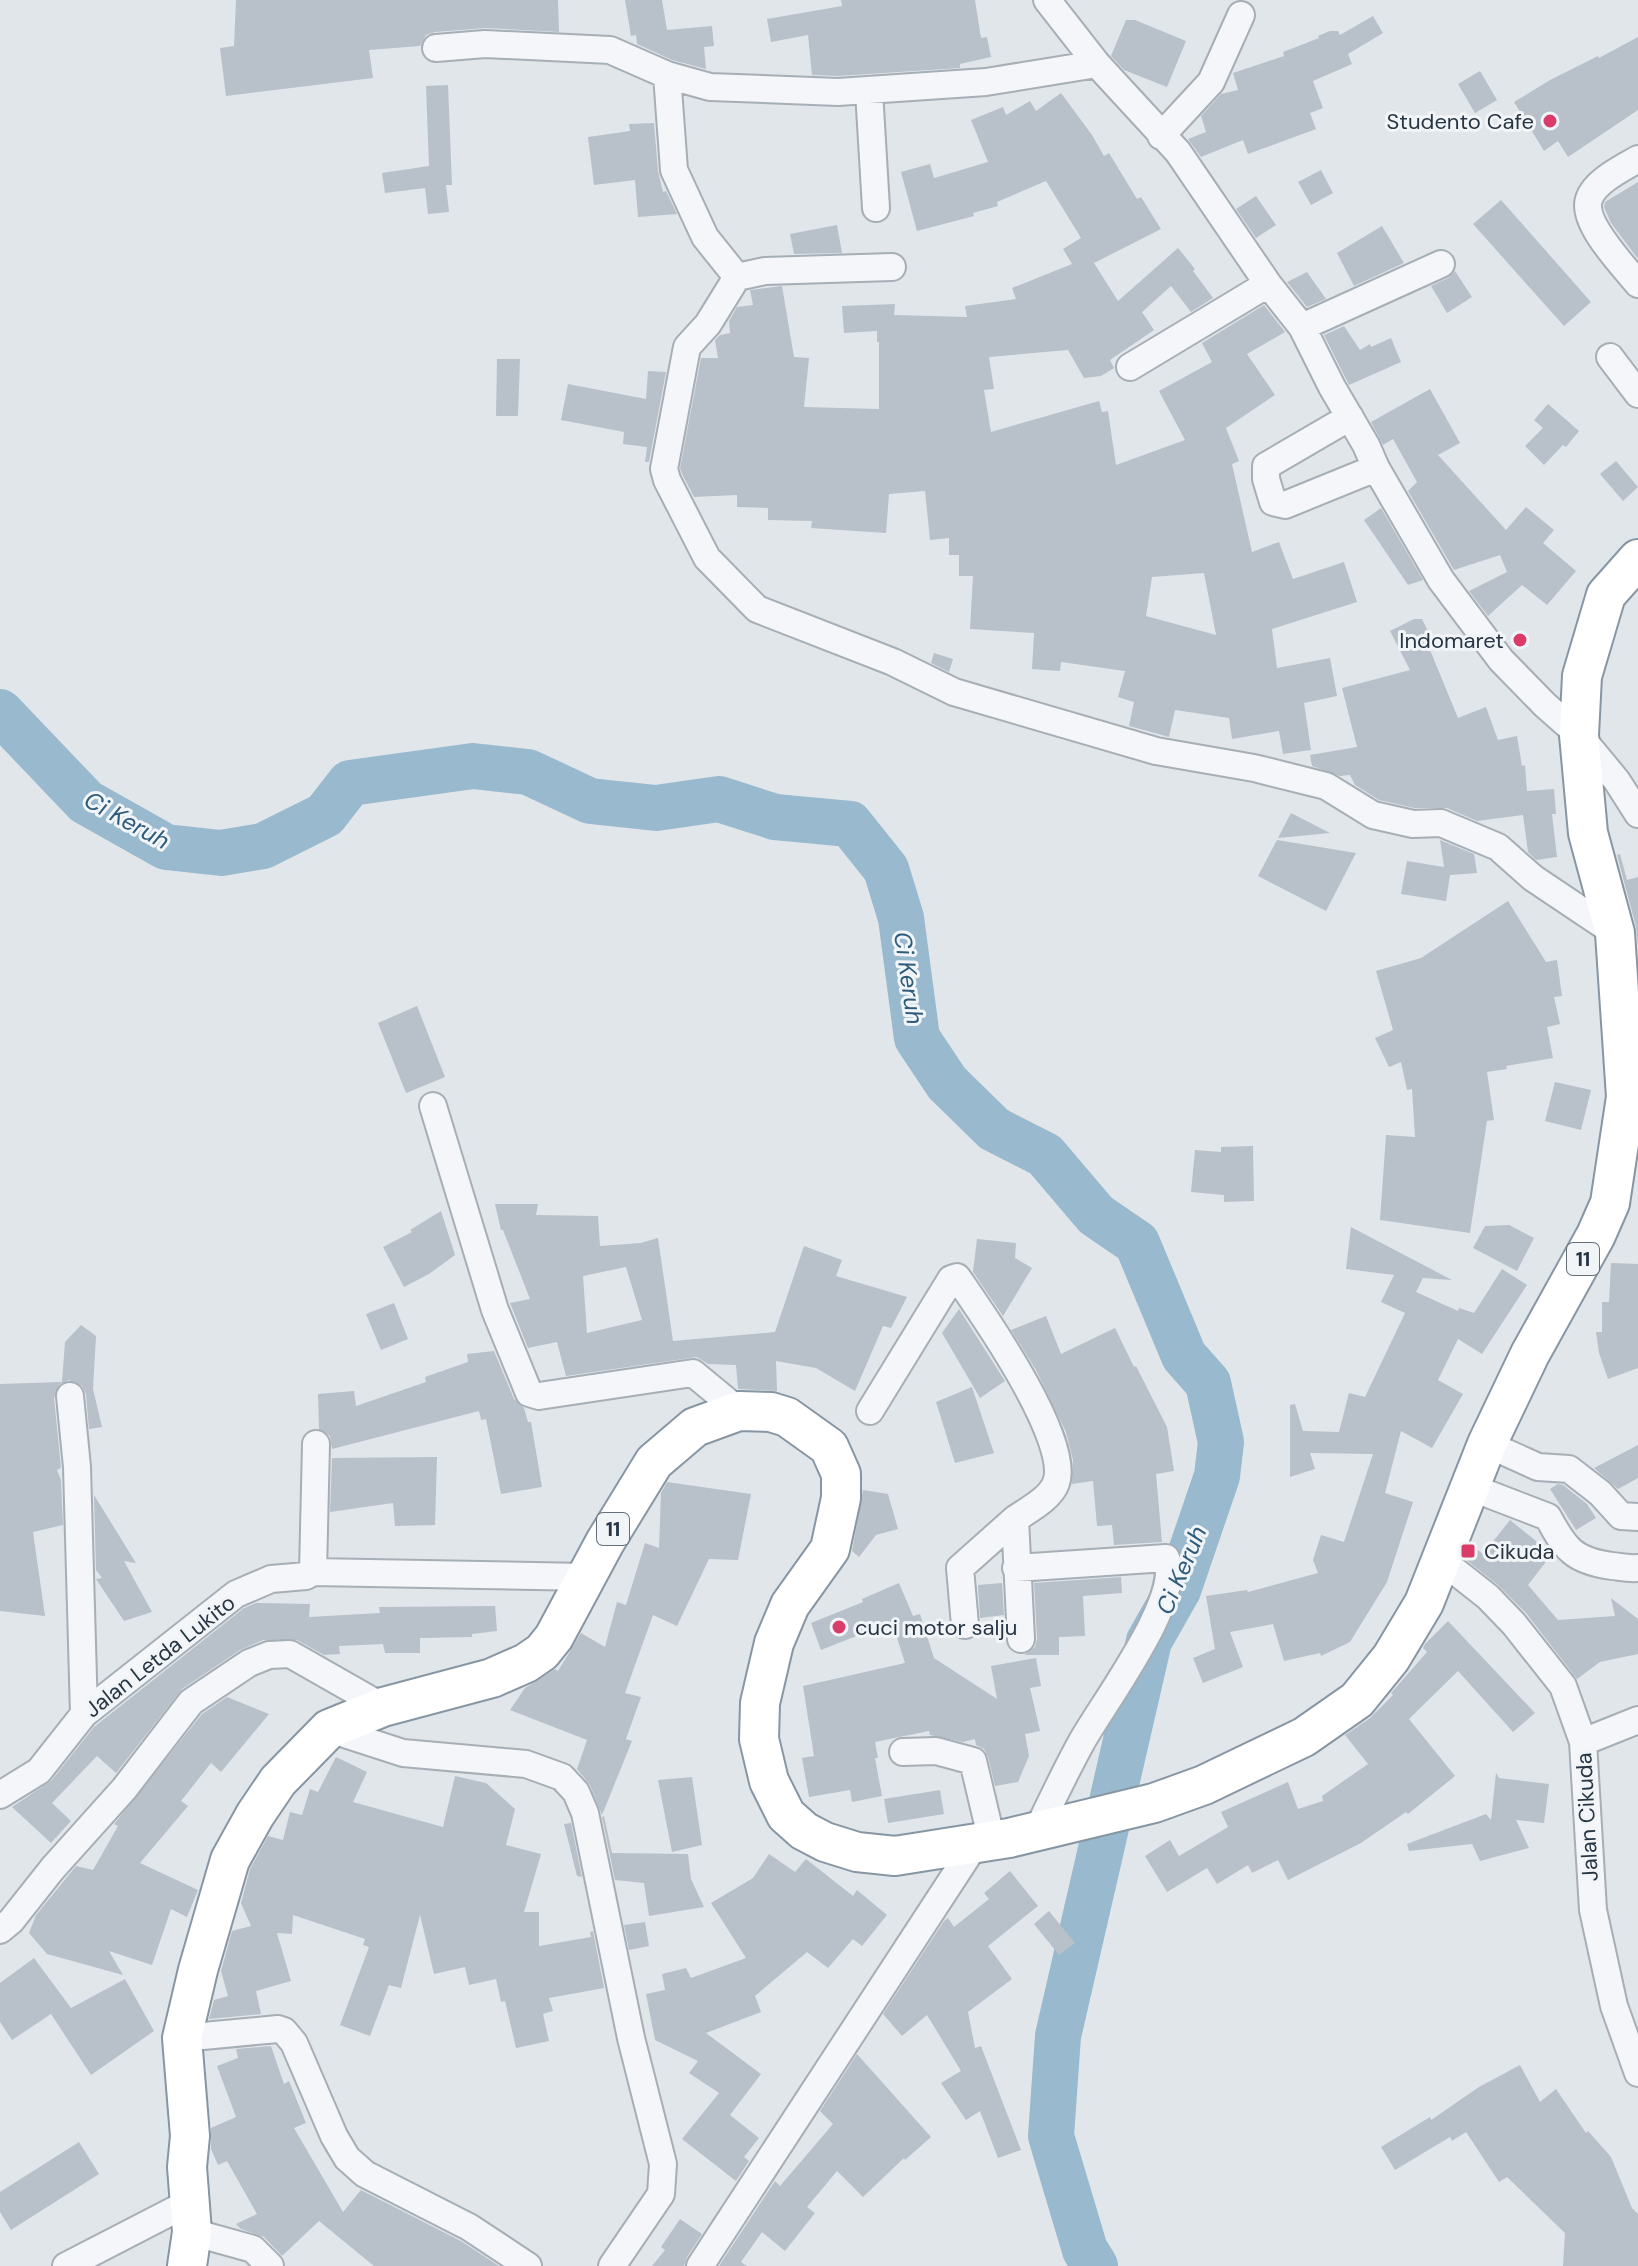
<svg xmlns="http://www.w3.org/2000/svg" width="1638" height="2266" font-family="'DM Sans',sans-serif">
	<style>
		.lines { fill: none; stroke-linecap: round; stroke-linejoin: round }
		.river { stroke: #99b9ce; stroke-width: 46 }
		.building { fill: #b8c0c9; fill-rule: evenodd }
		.minor-casing { stroke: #a6aeb6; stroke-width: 30 }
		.highway-casing { stroke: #8796a3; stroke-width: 42 }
		.minor { stroke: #f4f6f9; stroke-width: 26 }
		.highway { stroke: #fff; stroke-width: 38 }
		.poi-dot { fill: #d93c69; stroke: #f1f5f8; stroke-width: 3 }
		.labels { text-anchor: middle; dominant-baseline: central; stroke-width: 6; stroke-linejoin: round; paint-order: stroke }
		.shield { fill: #f1f5f8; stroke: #646f7a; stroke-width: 2 }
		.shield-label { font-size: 20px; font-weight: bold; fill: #283644 }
		.poi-label { font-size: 22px; fill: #283644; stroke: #f1f5f8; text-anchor: end }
		.street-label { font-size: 22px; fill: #283644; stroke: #f1f5f8 }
		.water-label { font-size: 24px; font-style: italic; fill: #2e5b7c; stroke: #f1f5f8 }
	</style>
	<rect width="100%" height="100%" fill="#e1e6eb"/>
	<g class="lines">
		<path class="river" d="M0 712 86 802 166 847 221 853 263 846 325 815 350 783 473 766 528 772 590 801 656 808 719 799 775 817 850 824 886 869 901 918 917 1038 947 1083 994 1129 1045 1155 1096 1215 1137 1243 1184 1356 1208 1383 1221 1442 1217 1476 1178 1590 1149 1641 1058 2036 1051 2136 1085 2250 1095 2266"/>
	</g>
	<path class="building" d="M236 0H558L559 32 486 28 435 32 426 35 420 46 369 50 373 78 226 96 220 48 234 46Z
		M625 0H662L667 30 712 26 714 46 704 47 706 69 672 60 637 44 636 35 631 36Z
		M841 0H975L981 38 987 37 991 57 960 64V68L838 76 812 75 808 35 771 42 767 19 842 6Z
		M1373 16 1383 33 1348 54 1352 64 1313 81 1323 108 1310 113 1316 129 1248 154 1243 140 1201 157 1188 139 1206 132 1201 116 1221 94 1238 90 1233 73 1284 56 1283 52 1319 38 1318 36 1330 31H1338L1340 35Z
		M1126 20H1135L1186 41 1167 87 1124 70 1111 56Z
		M1638 37V110L1568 157 1558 141 1544 151 1514 102 1550 80 1598 56 1599 58Z
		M1480 71 1497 100 1475 113 1458 84Z
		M448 85 452 185H446L449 212 428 214 425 188 385 193 382 173 429 166 426 86Z
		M1061 93 1092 135 1104 156 1109 153 1137 199 1141 197 1161 229 1094 263 1118 301 1178 248 1195 269 1193 271 1213 298 1191 312 1171 286 1142 312 1154 330 1110 360 1114 368 1101 376 1084 378 1068 350 989 357 994 389 984 390 991 432 1099 401 1102 412 1108 411 1116 465 1185 440 1159 391 1212 362 1202 343 1264 305 1285 332 1247 354 1275 395 1226 428 1239 461 1232 464 1252 552 1279 542 1293 579 1344 562 1357 602 1272 629 1277 668 1330 658 1337 696 1304 703 1311 750 1283 754 1279 731 1232 739 1229 718 1175 710 1169 737 1129 726 1134 702 1118 697 1125 671 1061 662 1060 671 1032 669 1034 633 970 629 973 576H959V555H949V538L930 540 925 491 889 494 886 533 811 528 812 521 768 520V508L737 507V495L694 497 682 474 680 468 701 358H718L715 340 720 335 730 333 729 321 737 307 753 305 750 290 782 286 794 357 809 358 804 407 879 409V342H877V331L844 333 842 306 895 304 894 315 967 317 965 306 1016 299 1012 288 1072 264 1063 249 1081 238 1046 181 997 202 998 206 973 213 974 216 917 231 901 172 930 164 934 178 988 162 971 120 1003 107 1006 115 1030 101 1036 111ZM1204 573 1216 635 1146 616 1152 577Z
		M654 123 658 171 663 192 666 191 677 214 638 217 635 180 594 185 588 137 630 131 629 124Z
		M1321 170 1333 193 1311 205 1298 182Z
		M1638 182V259L1611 223 1604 207 1605 202Z
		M1256 196 1276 225 1256 238 1236 209Z
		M1501 200 1591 302 1564 326 1473 224Z
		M837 225 842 253 794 254 790 234Z
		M1382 226 1404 263 1354 286 1337 253Z
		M1455 271 1472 297 1447 313 1431 286 1448 278Z
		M1307 272 1326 299 1307 307 1287 282Z
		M1344 326 1360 350 1370 344 1371 347 1391 338 1401 362 1349 385 1324 335Z
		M497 359H520L518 416H496Z
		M648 371 666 372 649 462H645L647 447 623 444 624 432 561 420 568 384 646 399Z
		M1430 389 1460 443 1438 455 1506 530 1526 507 1554 530 1543 543 1576 571 1547 605 1522 585 1488 616 1469 591 1507 572 1500 555 1454 570 1408 491 1417 482 1393 439 1383 445 1371 422Z
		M1548 404 1579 431 1566 447 1563 445 1544 465 1525 446 1543 428 1534 420Z
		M1616 461 1638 487 1623 501 1600 474Z
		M1381 508 1423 580 1408 585 1364 520Z
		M1414 619H1422L1436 647 1430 650 1458 718 1486 707 1498 740 1517 736 1522 766 1525 765 1527 791 1554 789 1556 814H1552L1557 857 1536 860 1528 852 1523 815 1477 821 1447 808H1414L1379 800 1355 785 1350 775 1340 776 1312 766 1310 755 1357 747 1342 688 1410 670 1390 631Z
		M934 653 953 659 949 672 931 663Z
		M1291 813 1330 833 1278 838Z
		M1277 840 1356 853 1326 911 1258 876Z
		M1440 840 1474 854 1477 873 1450 875 1446 901 1401 894 1407 861 1444 867Z
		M1620 854 1627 880 1638 877V947L1636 927 1617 855Z
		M1508 901 1546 962 1557 960 1562 996 1554 997 1560 1024 1547 1027 1553 1058 1506 1066 1507 1069 1487 1072 1494 1120 1487 1121 1470 1233 1380 1220 1386 1135 1415 1137 1412 1089 1407 1090 1401 1062 1389 1067 1375 1038 1393 1030 1376 971 1421 958Z
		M417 1006 445 1077 406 1093 378 1023Z
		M1555 1082 1591 1090 1581 1130 1545 1121Z
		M1253 1146 1254 1201 1224 1202V1195L1191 1192 1195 1150 1221 1152V1147Z
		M495 1204H538L536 1215 598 1216 600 1246 641 1243 658 1238 673 1341 775 1332 804 1246 842 1260 836 1276 907 1297 891 1328 883 1326 855 1391 816 1368 776 1361 777 1391 738 1389 736 1365 708 1364 697 1357 566 1376 557 1342 528 1348 510 1303 530 1299 503 1230H501ZM626 1267 642 1320 587 1333 583 1276Z
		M441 1211 455 1255 429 1274 404 1287 383 1247 412 1232 410 1230Z
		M1509 1225 1534 1238 1517 1271 1473 1248 1485 1226Z
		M1351 1227 1452 1280 1423 1278 1416 1292 1458 1311 1459 1308 1474 1313 1502 1269 1527 1285 1482 1354 1458 1339 1438 1380 1463 1394 1432 1448 1401 1431 1385 1493 1413 1502 1387 1582 1350 1642 1321 1656 1320 1653 1284 1661 1273 1624 1230 1632 1243 1667 1203 1683 1193 1658 1215 1649 1206 1596 1247 1590 1248 1592 1318 1573 1313 1560 1321 1535 1344 1542 1373 1454 1310 1453 1315 1469 1290 1477V1405L1295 1404 1303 1431 1339 1432 1349 1393 1365 1397 1405 1313 1381 1302 1394 1275 1346 1269Z
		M977 1239 1016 1243 1015 1258 1032 1268 1003 1316 973 1272Z
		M1611 1263 1638 1264V1368L1608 1379 1599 1353 1596 1332H1602V1302H1609Z
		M394 1303 408 1339 381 1350 366 1314Z
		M959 1309 1005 1381 980 1398 942 1333Z
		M1046 1316 1061 1354 1115 1328 1134 1367 1136 1366 1167 1427 1174 1471 1156 1474 1162 1542 1114 1545 1112 1525 1097 1526 1093 1481 1072 1484 1073 1460 1066 1432 1036 1370 1011 1330Z
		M81 1325 96 1336 93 1389 102 1427 89 1429 86 1394 82 1386 69 1380 60 1384 54 1398 61 1468 57 1470 61 1480 63 1525 33 1532 45 1616 0 1611V1384L62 1382 65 1342Z
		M494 1351 514 1399 524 1408 528 1422H531L542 1487 501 1494 486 1419 481 1420 479 1411 332 1449 330 1436 319 1429 318 1394 354 1391 356 1406 426 1382 425 1377 468 1362 467 1354Z
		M972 1387 994 1453 955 1463 936 1402Z
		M1638 1445V1478L1618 1489 1594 1468Z
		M437 1457 435 1525 395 1526 393 1503 330 1512 332 1458Z
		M667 1482 751 1494 738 1560 709 1559 677 1626 653 1615 625 1693 641 1697 626 1739 632 1741 602 1815 590 1785 577 1769 587 1740 510 1710 525 1688 555 1669 558 1671 581 1633 605 1647 617 1602 626 1605 645 1543 659 1548 661 1493Z
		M1558 1484 1563 1485 1587 1504 1596 1518 1576 1530 1550 1489Z
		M863 1490 888 1494 898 1529 876 1535 859 1557 852 1551Z
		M94 1495 136 1563 124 1561 152 1612 124 1621 96 1579 102 1578 96 1570Z
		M1510 1520 1552 1554 1528 1585 1558 1620 1615 1616 1611 1598 1638 1619V1654L1600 1662 1577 1679 1526 1613 1498 1585 1465 1559 1471 1545 1483 1554Z
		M1121 1577 1122 1593 1083 1596 1085 1636 1059 1637V1655H1024L1035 1647 1037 1639 1034 1583Z
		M899 1583 913 1616 920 1614 934 1658 997 1699 991 1666 1036 1658 1041 1686 1030 1688 1040 1731 1025 1734 1029 1756 1018 1782 995 1786 988 1757 984 1749 976 1745 975 1739 963 1742 930 1735 929 1731 875 1742 878 1758H875L882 1796 852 1802 850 1790 809 1797 802 1758 814 1756 803 1686 905 1663 892 1622 821 1650 811 1623 863 1602 862 1599Z
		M1002 1583 1004 1615 980 1618 978 1585Z
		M256 1603 310 1604 309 1617 380 1613 379 1607 495 1606 497 1631 472 1634V1637L420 1638V1653H385L383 1644 339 1646 340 1654 324 1655 297 1640H263L240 1650 182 1689 116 1773 97 1756 52 1803 71 1821 51 1843 12 1807 51 1781 94 1727 244 1608Z
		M1448 1621 1535 1713 1513 1732 1458 1671 1409 1719 1455 1776 1408 1814 1406 1812 1361 1843 1288 1880 1278 1860 1252 1873 1248 1865 1217 1884 1207 1868 1167 1892 1145 1856 1170 1840 1179 1856 1228 1827 1221 1812 1288 1782 1298 1809 1323 1801 1322 1796 1368 1764 1345 1735 1370 1718 1393 1695 1391 1693 1427 1652 1423 1648 1425 1644Z
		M227 1697 269 1714 221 1772 211 1763 181 1801 188 1806 140 1863 198 1890 187 1917 171 1909 152 1965 109 1951 123 1975 47 1954 29 1933 36 1915 76 1866 93 1870 118 1826 114 1824 202 1714Z
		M336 1757 367 1772 353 1802 443 1827 455 1776 486 1783 515 1809 506 1845 541 1854 524 1912H539V1946L591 1937 590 1932 593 1931 604 1988 549 1998 553 2011 543 2014 549 2041 516 2048 505 2001 501 2002 496 1979 469 1985 465 1967 434 1974 420 1915 401 1988 389 1985 370 2036 340 2025 369 1947 363 1945 365 1939 293 1915 292 1934 277 1933 291 1981 256 1991 261 2014 209 2019 214 2000 228 1996 221 1971 232 1931 251 1926 241 1903 250 1869 268 1836 283 1840 290 1812 302 1815 310 1789 318 1792Z
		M1496 1773 1499 1778 1549 1784 1544 1823 1516 1820 1529 1848 1480 1861 1472 1844 1409 1851 1407 1844 1486 1814 1491 1820Z
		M692 1777 702 1845 672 1852 658 1780Z
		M940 1790 944 1814 888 1823 884 1799Z
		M604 1816 612 1853 688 1854 691 1879 704 1907 649 1916 644 1883 615 1880 602 1817Z
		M571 1823 582 1877 577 1876 564 1824Z
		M769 1854 795 1872 806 1859 853 1896 857 1890 887 1915 862 1946 853 1939 828 1968 807 1952 755 1996 761 2012 706 2033 761 2074 730 2115 759 2138 744 2157 749 2161 736 2181 682 2139 719 2093 689 2073 698 2061 655 2040 646 1994 665 1990 662 1974 686 1968 691 1978 746 1958 711 1903 753 1878Z
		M1010 1871 1038 1906 988 1946 1012 1979 968 2012 975 2048 981 2046 1021 2150 998 2158 980 2111 966 2120 941 2083 961 2071 927 2015 902 2036 883 2014 944 1921 948 1918 954 1927 989 1899 984 1893Z
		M1049 1911 1075 1943 1059 1955 1034 1924Z
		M645 1922 649 1946 629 1950 624 1925Z
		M34 1958 71 2008 125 1979 154 2031 91 2075 51 2014 12 2040 0 2022V1983Z
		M271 2046 284 2084 289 2081 306 2123 294 2128 343 2212 361 2190 461 2241 499 2266H374L319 2221 282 2256 264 2237 241 2229 236 2224 257 2214 227 2161 218 2165 211 2149V2128L236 2117 217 2066 238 2058 236 2049Z
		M857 2054 931 2137 905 2160 904 2158 863 2197 837 2171 807 2207 815 2213 785 2251 762 2232 741 2262 747 2266H719L775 2181 780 2186 833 2124 820 2111Z
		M1520 2065 1540 2102 1556 2089 1586 2133 1588 2131 1611 2157 1632 2208 1638 2214V2266H1563L1565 2233 1507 2177 1499 2182 1466 2132 1452 2141 1450 2137 1395 2170 1381 2147 1430 2117 1431 2120 1479 2087Z
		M79 2142 99 2174 11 2230 0 2212V2192Z
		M680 2219 702 2234 687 2257 684 2266H652L665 2250 661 2247Z"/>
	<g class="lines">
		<g class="minor-casing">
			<path id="minor" d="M1047 0 1097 64 1178 152 1268 284 1302 327 1332 387 1366 445 1376 468 1441 580 1501 660 1545 705 1579 735 1617 781 1638 814
				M436 48 485 44 610 50 667 75 710 87 838 92 986 82 1097 64
				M667 75 674 170 705 237 737 277
				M869 91 876 208
				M1161 136 1211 82 1241 15
				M1638 159C1623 168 1595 181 1589 199 1581 223 1623 265 1638 284
				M892 267 765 271 737 277 708 324 687 347 664 469 667 480 707 558 757 609 893 662 954 692 1156 751 1254 768 1326 786 1373 815 1413 824 1441 823 1498 847 1533 878 1615 933
				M1302 327 1441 264
				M1610 357 1638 394
				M1130 367 1268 284
				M1350 417 1266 466V479L1273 502 1285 505 1376 468
				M433 1106 495 1310 529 1393 539 1396 693 1373 739 1411
				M70 1396 77 1467 84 1714
				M870 1411 951 1279 957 1277C982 1313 1072 1441 1056 1483 1050 1499 1028 1510 1015 1519L1021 1639
				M1487 1444 1538 1467 1569 1469 1600 1493 1621 1516 1638 1517
				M1470 1487 1548 1517C1565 1549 1574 1561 1612 1566 1621 1567 1629 1569 1638 1568
				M1441 1560 1488 1597 1514 1624 1563 1686 1583 1742 1593 1910 1614 2006 1638 2073
				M1016 1568 1166 1558C1185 1596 1101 1706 1081 1743 1065 1772 1051 1802 1037 1831
				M313 1572 316 1444
				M965 1625 960 1568 1015 1519
				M329 1729 403 1753 526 1764 562 1777 576 1792 585 1813 631 2038 663 2164 661 2194 612 2266
				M1583 1742 1638 1720
				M903 1752 936 1751 973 1761 992 1841
				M0 1795 39 1771 84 1714 236 1594 271 1579 306 1576 313 1572 587 1577
				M0 1930 11 1921 53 1868 124 1789 191 1702 249 1663 269 1655 290 1654 383 1707
				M182 2038 278 2029 284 2031 294 2043 334 2136 347 2158 365 2174 469 2227 528 2266
				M192 2232 253 2249 270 2266
				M66 2266 190 2202
				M700 2266 976 1843"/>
		</g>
		<g class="highway-casing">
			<path id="highway" d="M187 2266 192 2232 187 2167 190 2136 182 2038 198 1970 230 1860 255 1815 278 1781 329 1729 383 1707 492 1678 526 1663 542 1652 554 1637 605 1542 654 1462 695 1427 739 1411 771 1412 787 1417 829 1447 841 1474V1498L830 1549 790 1605 774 1643 760 1703 759 1739 769 1781 786 1815 804 1831 825 1842 857 1852 895 1856 1009 1838 1154 1803 1204 1785 1304 1737 1357 1700 1391 1658 1424 1603 1487 1444 1530 1354 1596 1235 1610 1203 1626 1097 1615 933 1588 833 1579 735 1582 676 1606 595 1638 559"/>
		</g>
		<use href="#minor" class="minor"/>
		<use href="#highway" class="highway"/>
	</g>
	<g class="poi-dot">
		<circle cx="1550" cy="121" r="8"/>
		<circle cx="1520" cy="640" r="8"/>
		<rect x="1460" y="1543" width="16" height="16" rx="4"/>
		<circle cx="839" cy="1627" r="8"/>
	</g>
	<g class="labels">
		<g class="shield">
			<rect x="1567" y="1243" width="32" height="32" rx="6"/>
			<rect x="597" y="1513" width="32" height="32" rx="6"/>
		</g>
		<g class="shield-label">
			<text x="1583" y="1259">11</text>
			<text x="613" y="1529">11</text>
		</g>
		<g class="poi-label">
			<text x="1534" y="121">Studento Cafe</text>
			<text x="1504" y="640">Indomaret</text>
			<text x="1484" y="1551" text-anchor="start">Cikuda</text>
			<text x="855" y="1627" text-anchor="start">cuci motor salju</text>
		</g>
		<g class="street-label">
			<text transform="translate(160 1656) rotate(-38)">Jalan Letda Lukito</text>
			<text transform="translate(1587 1817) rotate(-93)">Jalan Cikuda</text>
		</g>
		<g class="water-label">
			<text transform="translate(127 820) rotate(29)">Ci Keruh</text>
			<text transform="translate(909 978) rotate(82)">Ci Keruh</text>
			<text transform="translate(1181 1570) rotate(-67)">Ci Keruh</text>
		</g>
	</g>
</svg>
